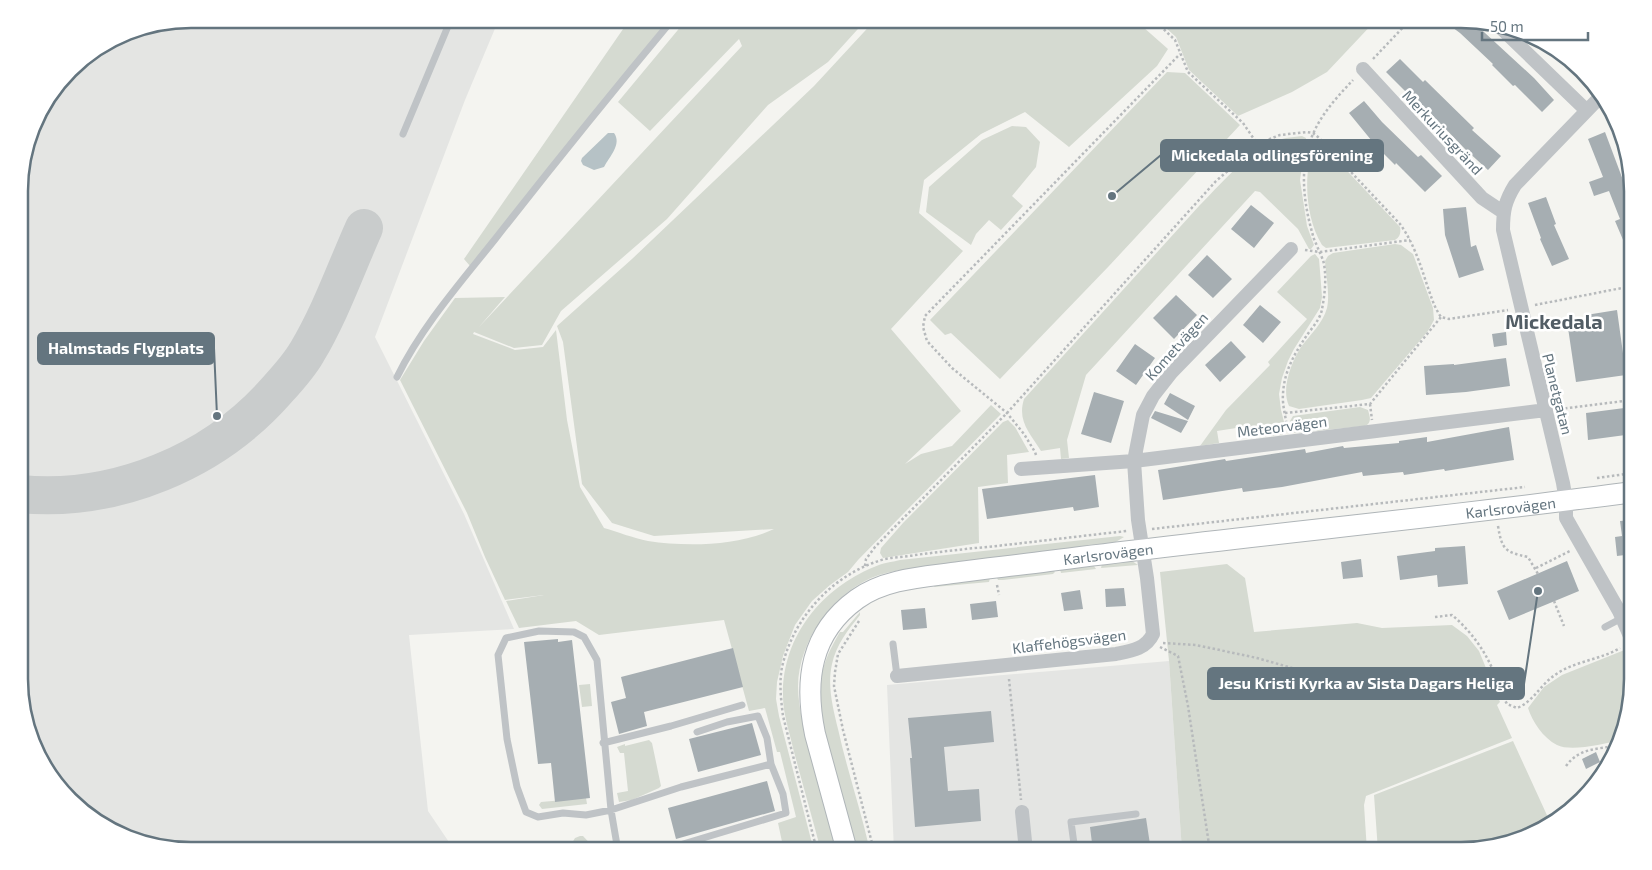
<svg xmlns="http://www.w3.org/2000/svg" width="1652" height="870" font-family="'Exo 2',sans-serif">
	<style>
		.built { fill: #e4e5e3 }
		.green { fill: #d5dad1 }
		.water { fill: #b6c2c6 }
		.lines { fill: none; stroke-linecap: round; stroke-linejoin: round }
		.taxiway { stroke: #c9cccc; stroke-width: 38 }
		.building { fill: #a6aeb2 }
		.secondary-casing { stroke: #afb5b8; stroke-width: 22 }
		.path { stroke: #b7babc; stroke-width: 2.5; stroke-dasharray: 2.5 2.5; stroke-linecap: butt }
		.lane { stroke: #bfc3c6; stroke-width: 7 }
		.street { stroke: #bfc3c6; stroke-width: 14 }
		.secondary { stroke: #fff; stroke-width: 20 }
		.labels { text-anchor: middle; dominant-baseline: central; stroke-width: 5; stroke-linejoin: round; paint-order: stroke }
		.street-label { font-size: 15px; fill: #64757f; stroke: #fff }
		.district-label { font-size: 20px; font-weight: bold; fill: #525d65; stroke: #fff }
		.rim { fill: none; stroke: #64757f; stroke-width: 2.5 }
		.leader { fill: none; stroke: #64757f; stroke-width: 2 }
		.callout-dot { fill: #64757f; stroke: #fff; stroke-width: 2 }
		.callout { fill: #64757f; stroke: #64757f; stroke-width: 2 }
		.callout-label { font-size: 16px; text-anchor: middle; font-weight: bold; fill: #fff }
	</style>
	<rect width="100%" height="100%" fill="#f4f4f0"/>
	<path class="built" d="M191 19H499L465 100 375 337 464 514 514 629 409 635 428 811 455 851H191L114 833 54 784 20 702 19 179 37 114 77 62 125 32Z
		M1169 661 1182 851H894L887 685Z"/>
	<path class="green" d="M630 19H669L470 266 464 259Z
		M687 19H867L828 62 768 105 667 219 561 311 542 345 514 348 474 332 473 334 515 350 543 347 556 330 567 420 580 487 604 528C618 532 633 538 648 541 687 547 738 546 774 529L654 536 612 523 582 484 563 342 557 326 632 259 814 86 876 19H1134L1168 49 1157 66 1069 147 1025 112 981 134 924 180 919 213 963 251 891 329 961 411 905 464 921 454 952 446 991 405 1001 414 858 560 848 572 830 585 812 601 795 625 783 656 777 682 776 699 779 716 814 851H784L778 823 796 817 780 752H777L765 708 749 711 724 620 599 635 576 621 519 628 506 601 544 595 505 600 485 557 467 513 400 380 424 341 455 298 505 297 479 327 742 46 739 39 650 131 618 102Z
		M1156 19H1377L1327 72 1292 92 1238 116 1189 70 1176 37Z
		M1167 72 1185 73 1240 125 1109 266 1000 379 951 333 945 335 930 320Z
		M1012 126 1026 127 1040 142 1036 167 1012 196 1023 206 1001 230 989 220 976 234 971 245 926 212 929 187 982 140Z
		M1302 136 1306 138 1300 180 1307 226 1314 245 1311 249H1309L1298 229 1260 192 1255 191 1086 375 1067 440 1069 458 1061 459 1060 448 1041 451C1030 433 1017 421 1024 399L1199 206C1222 183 1253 145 1286 138 1291 137 1297 137 1302 136Z
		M1319 141 1400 227C1401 233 1400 237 1395 240L1326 248 1322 245C1305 217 1303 174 1314 143Z
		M1395 244 1401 245 1413 254 1433 308 1434 320 1428 331 1371 398 1362 400 1299 409 1289 406C1281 389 1291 363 1301 347 1310 335 1323 323 1327 308 1330 295 1326 275 1325 261L1328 256 1333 253Z
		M1315 254 1319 259 1320 271 1322 297 1320 308 1294 349 1288 361 1282 378 1279 394 1281 410 1284 422 1283 435 1251 437 1249 426 1217 431 1219 443 1200 446 1226 410 1270 365 1268 362 1307 319 1277 292 1311 256Z
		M1360 407 1368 410C1370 417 1372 423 1365 426L1295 433 1291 430 1290 421 1293 416Z
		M1008 420 1015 427 1029 452 1007 455 1008 483 978 487 979 543 883 558 880 553 881 548 903 523 1003 422Z
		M1120 536 1124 537 1114 543C1055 550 997 558 938 566 916 569 892 569 871 578 831 596 799 641 798 686 798 710 806 733 812 756 821 788 829 819 837 851H821C812 817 802 782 793 748 789 731 783 713 783 696 782 637 821 589 874 567 882 563 892 562 900 560Z
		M1132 561 1138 565 1101 568 1102 564Z
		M1227 564 1245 578 1254 632 1357 623 1382 628 1452 625 1467 636 1479 651 1500 702 1497 705 1512 738 1366 796 1364 805 1367 851H1182L1169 661 1160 572Z
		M1094 566 1096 569 1061 573 1060 569Z
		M1053 570 1055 572 1053 574 1003 580H998L997 578 998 577Z
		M990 578 989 582 934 587 935 585Z
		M860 612V615C848 630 836 645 832 664 827 686 833 708 838 729 847 770 861 810 870 851H856C847 819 838 787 830 754 824 729 817 704 821 678 824 661 831 647 840 632H843Z
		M1627 649 1633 665V680L1619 740C1604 744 1571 752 1557 745 1543 738 1532 721 1528 708L1544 687 1562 675Z
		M590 684 592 706 582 707 579 685Z
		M649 740 652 743 661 786 659 788 632 800 619 802 617 793 628 791 624 753H620L617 747 625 744V746Z
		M1513 741 1551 824 1472 851H1378L1374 795Z
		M586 798 587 804 542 809 539 805 541 802Z
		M580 836H583L597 851H576L572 843 575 838Z"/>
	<path class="water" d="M608 133H614C622 144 610 156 604 167L594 170 583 165 581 161 582 158Z"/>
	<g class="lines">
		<path class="taxiway" d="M20 494C116 503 214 462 277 390 288 378 299 366 307 352 330 314 346 268 364 228"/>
	</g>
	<path class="building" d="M1441 19H1462L1472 21 1534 78 1554 100 1542 112 1515 85 1513 86 1492 65 1493 64 1460 33Z
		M1400 59 1423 82 1425 80 1474 128 1472 130 1501 156 1488 170 1465 149 1408 90 1406 92 1386 72Z
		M1364 101 1382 122 1418 157 1421 155 1442 176 1425 192 1396 163 1395 165 1376 146 1349 113Z
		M1605 132 1632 204V261L1615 221 1620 219 1609 191 1594 196 1589 182 1603 177 1588 139Z
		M1546 197 1556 224 1554 225 1569 259 1552 266 1540 239 1541 238 1528 203Z
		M1251 205 1274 223 1254 248 1231 229Z
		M1466 207 1471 247 1476 245 1484 270 1459 278 1445 235 1443 209Z
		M1207 255 1232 279 1213 298 1188 275Z
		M1176 295 1197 315 1174 339 1153 318Z
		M1260 305 1281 322 1263 343 1243 325Z
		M1617 310 1626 375 1576 382 1567 321 1586 318V315Z
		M1506 332 1507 345 1494 347 1492 334Z
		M1231 341 1246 357 1220 382 1205 365Z
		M1135 344 1155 358 1136 385 1116 371Z
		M1506 358 1510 386 1466 392 1426 395 1424 366 1454 364V365Z
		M1094 392 1124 401 1111 443 1081 434Z
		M1170 393 1195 406 1188 420 1164 404Z
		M1632 407 1633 434 1588 440 1586 413Z
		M1155 411 1188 421 1181 433 1151 418Z
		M1509 427 1514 460 1445 471 1444 469 1404 475 1403 472 1363 476 1362 472 1282 487 1243 492 1242 488 1163 500 1158 470 1225 459 1226 461 1305 449 1306 453 1343 446 1344 448 1399 443V441L1427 437V442Z
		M1095 475 1099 507 1074 511 1073 507 987 519 982 489Z
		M1633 520V561L1626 562 1625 555 1617 556 1615 537 1622 536 1620 521Z
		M1465 546 1468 584 1438 587 1437 575 1400 580 1397 556 1435 551V548Z
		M1361 559 1363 577 1343 579 1341 562Z
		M1567 561 1579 591 1509 620 1497 591Z
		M1124 588 1126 606 1106 607 1105 589Z
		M1080 590 1083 609 1064 611 1061 593Z
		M996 601 998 617 972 620 970 604Z
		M925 608 927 628 903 630 901 610Z
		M558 639V642L572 640 590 798 555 802 551 763 538 764 524 642Z
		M733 648 743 687 644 712 647 726 619 734 611 702 626 698 621 677Z
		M991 711 994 742 944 747 948 791 979 789 981 821 915 827 910 758H912L908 718Z
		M752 723 761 755 698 772 689 739Z
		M1596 752 1600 762 1586 769 1582 759Z
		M767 781 775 811 676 839 668 808Z
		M1146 818 1151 851H1093L1090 827Z"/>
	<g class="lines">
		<g class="secondary-casing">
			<g id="secondary">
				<path id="s1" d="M847 851 815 734C804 681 810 633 857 599 886 578 926 577 960 572 990 568 1020 565 1049 561 1243 536 1439 518 1633 492"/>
			</g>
		</g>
		<path class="path" d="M1153 19 1175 40 1188 72 1243 123 1258 145
			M1373 59 1411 19
			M1305 250 1320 252 1410 240
			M1535 305 1632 286
			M1632 316 1629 318 1628 322 1632 365
			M1370 404 1372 420
			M1560 409 1632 400
			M1285 413 1370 404 1441 317
			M1287 428C1286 417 1282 405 1283 394 1284 371 1295 353 1307 335 1312 328 1321 318 1322 309 1325 294 1327 274 1323 260 1320 253 1317 246 1314 239 1304 206 1298 167 1313 134 1322 113 1338 96 1353 80
			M1036 455 1035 452 1024 434 1007 413 952 368 927 341 923 327 925 316 1180 54
			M1597 478 1633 473
			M1498 526C1502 550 1505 552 1528 557L1538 574
			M1152 529 1525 487
			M865 566 866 559 875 547 1007 413 1216 181 1258 145 1267 140 1280 135 1307 132 1313 133 1318 137 1400 224C1413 242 1420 263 1427 285 1431 296 1434 307 1441 317L1449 319 1508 310
			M1536 568 1570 551
			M997 585 999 595
			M1554 601 1564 626
			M1435 617 1452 615C1471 631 1486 652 1495 675 1499 685 1502 695 1507 704L1517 708C1533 702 1541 684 1555 675 1574 661 1600 660 1620 648
			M859 621 838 654 835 672 834 686 843 730 874 851
			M1163 643 1196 645 1257 658 1352 685 1445 694 1503 696
			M1160 647 1178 656 1188 706 1210 851
			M1009 679 1021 800
			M1566 766C1580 747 1597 750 1618 745
			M817 851 783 716C781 700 779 683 782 667 794 616 834 573 885 559 895 557 905 557 915 555 939 552 963 549 987 547 1034 542 1080 536 1127 531"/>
		<path class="lane" d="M403 134 451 19
			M397 377C422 326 461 282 496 238 554 164 613 91 673 19
			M1605 627 1622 618
			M893 644 897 676
			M603 743 671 726 742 705
			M618 851 611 810 597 660 584 637 574 632 539 631 506 638 498 655 507 739 517 787 526 812 538 817 563 813 586 815 611 810 681 787 771 764
			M660 851 786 813 783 794 771 764 767 738 758 716 727 722 697 732
			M1075 851 1071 822 1136 814"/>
		<path class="street" d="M1501 28 1586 110
			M1363 69 1482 198 1503 212
			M1603 94 1515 185C1505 201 1503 211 1503 230L1563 483 1566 501V518L1619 611 1633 643
			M1021 469 1134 461 1546 410
			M897 676 1116 654C1131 651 1146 649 1153 634L1147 578 1138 520 1134 461 1143 415 1153 396 1171 373 1291 249
			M1022 812 1026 851"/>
		<use href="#secondary" class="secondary"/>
	</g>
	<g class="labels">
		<g class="street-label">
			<text transform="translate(1443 132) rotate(47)">Merkuriusgränd</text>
			<text transform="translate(1176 346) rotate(-48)">Kometvägen</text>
			<text transform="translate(1558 394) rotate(76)">Planetgatan</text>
			<text transform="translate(1282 426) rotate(-7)">Meteorvägen</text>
			<text stroke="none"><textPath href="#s1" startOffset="934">Karlsrovägen</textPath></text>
			<text stroke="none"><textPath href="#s1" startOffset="529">Karlsrovägen</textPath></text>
			<text transform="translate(1069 641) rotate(-7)">Klaffehögsvägen</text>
		</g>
		<g class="district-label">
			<text x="1554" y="321">Mickedala</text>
		</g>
	</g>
	<path d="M0 0H1652V870H0ZM191 28H1461A163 163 0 0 1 1624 191V679A163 163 0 0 1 1461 842H191A163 163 0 0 1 28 679V191A163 163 0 0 1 191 28Z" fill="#fff" fill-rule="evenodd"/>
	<path class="rim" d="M191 28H1461A163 163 0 0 1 1624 191V679A163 163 0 0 1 1461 842H191A163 163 0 0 1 28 679V191A163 163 0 0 1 191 28Z"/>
	<path class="leader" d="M1112 196L1161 155M217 416L214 348M1538 591L1524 684"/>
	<g class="callout-dot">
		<circle cx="1112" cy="196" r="5"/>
		<circle cx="217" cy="416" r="5"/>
		<circle cx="1538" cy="591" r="5"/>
	</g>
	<g class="callout">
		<rect x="1161" y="140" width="222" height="31" rx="5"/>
		<rect x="38" y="333" width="176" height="31" rx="5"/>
		<rect x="1208" y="668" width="316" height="31" rx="5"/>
	</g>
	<g class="callout-label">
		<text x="1272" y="161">Mickedala odlingsförening</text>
		<text x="126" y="354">Halmstads Flygplats</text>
		<text x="1366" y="689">Jesu Kristi Kyrka av Sista Dagars Heliga</text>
	</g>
	<path d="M1482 32v8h106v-8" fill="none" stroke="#64757f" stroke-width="2.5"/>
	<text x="1490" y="32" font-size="15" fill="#64757f" stroke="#ffffff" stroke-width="4" paint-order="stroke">50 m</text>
</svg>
